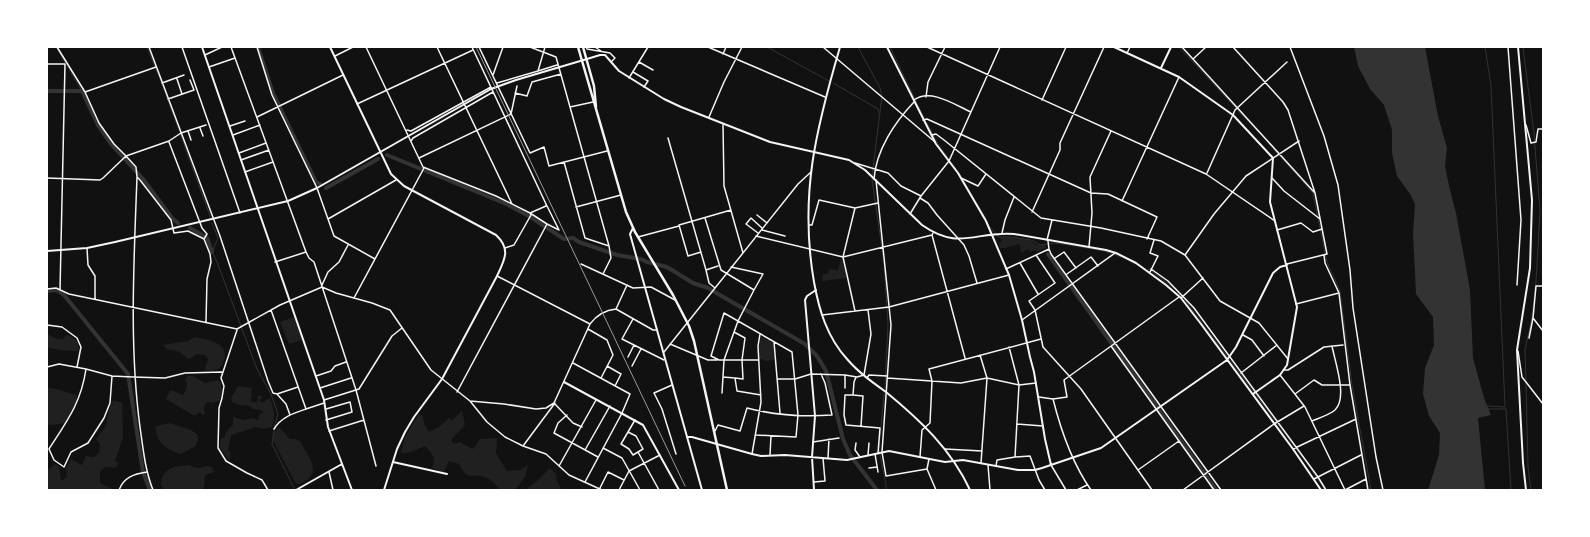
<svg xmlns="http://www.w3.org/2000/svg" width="1590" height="537" font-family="Karla,sans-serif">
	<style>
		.green { fill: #202020 }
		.water { fill: #333 }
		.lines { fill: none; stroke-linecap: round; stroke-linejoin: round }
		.stream { stroke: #333; stroke-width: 1 }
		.river { stroke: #333; stroke-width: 4 }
		.minor { stroke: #f5f5f5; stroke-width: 1.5 }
		.tertiary { stroke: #f5f5f5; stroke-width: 2 }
		.secondary { stroke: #f5f5f5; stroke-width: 2 }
		.trunk { stroke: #f5f5f5; stroke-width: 2.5 }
		.rail { stroke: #9a9a9a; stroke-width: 1 }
	</style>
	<rect width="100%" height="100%" fill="#111"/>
	<path class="green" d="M1010 237 1028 240 1037 245H1045L1046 248 1036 252 1035 250 1030 252 1028 249 1021 253 1020 247 1019 244 1005 248H1000L999 244 1002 241 1000 238Z
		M843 258 847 278 822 281 823 274H828L829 269 838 270 841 259Z
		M294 317 302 340 289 344 280 322Z
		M47 334 57 339H63L67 335C75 338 80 342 78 351 69 351 55 350 47 347Z
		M195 337C203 339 217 341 222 347 227 352 225 365 218 369 215 371 210 371 206 370L205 368 208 359 205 355 197 354 189 359C183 355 176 348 168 350L162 345 188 341Z
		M761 337 773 342 774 360 765 361 762 359 759 360V347Z
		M188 376H193L205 383 218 380 221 383 222 392 219 401 212 403 208 402C203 405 203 409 205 414L203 415 200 412 196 415H193L166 399 167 396 171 390 183 395C186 390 189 385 185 379Z
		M238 386 252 388 251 392 252 395 250 401 257 403 258 395 263 397 259 400 261 403 270 398C274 411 276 415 272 427L262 429 256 427 231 435 228 450 231 452 229 461 220 447 221 438H224L227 431 233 425V417L243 420 253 418 257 420 259 419V415L263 412 261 410 253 409 250 406 239 405 232 402 231 398Z
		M47 388C58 388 66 393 77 395L76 402 65 423 53 425 47 424Z
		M113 400 122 403 123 437 115 461 119 463 115 468 105 467 100 471V483L114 490H47V468L49 469 55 464 59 467 61 481 67 477 66 468 71 459 82 465 86 456 94 457 99 453 100 444 96 439 106 426 109 410Z
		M462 411 465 425 451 440 454 444 460 442 473 449 480 439 497 438 496 453 507 471 520 470 528 465 525 477 515 490H500C492 478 482 474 468 476L463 471 459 464 449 461 444 472 432 468C437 458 432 454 425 446L411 452 401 453 405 437 419 414 423 416 424 424 429 432 439 427 449 418 452 420Z
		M171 423C180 428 189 427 197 434L198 439 196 446 181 454C167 449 155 443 156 426Z
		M280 428 290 439H295L301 442C307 457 325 472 300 484H296L273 440V435L277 429Z
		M190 465C200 472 202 464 212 467L214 472 205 475 204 487 201 490H164C161 486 160 482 162 478 167 465 178 467 190 465Z
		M550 468 556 474 557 481 562 490H525L538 480Z"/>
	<path class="water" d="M1354 47H1425L1438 116 1447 148 1445 166 1449 186 1456 213 1470 290 1473 358 1484 398 1491 415 1478 418 1485 490H1428L1439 455 1440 433 1429 416 1423 394 1425 368 1434 345 1433 317 1416 294 1413 234 1415 204 1410 194 1397 176 1392 153V130L1384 105 1370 89 1358 66Z"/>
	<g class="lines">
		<path class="stream" d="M56 47 82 91
			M147 47 164 89 210 216
			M767 47 829 81
			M858 47 880 88 882 96 872 176
			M890 47 924 118
			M1179 47 1259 133
			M1485 47 1491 86 1505 407 1487 406
			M1523 47 1534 134 1540 211 1536 281 1532 317 1525 350 1526 380
			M833 83 878 109 879 113
			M927 123 938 144 956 169
			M1269 144 1313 193 1327 262 1340 291 1352 385 1371 490
			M959 173 986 219
			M872 179 884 263 888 325 885 387
			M212 223 218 238 212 252 217 262 257 369 271 394 278 414 275 424 272 444 295 490
			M990 227 999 237H1012L1031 240 1040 245 1055 243 1070 245 1104 251 1121 257
			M1131 261 1140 267
			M1147 271 1149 269 1175 289
			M1185 300 1309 466 1325 490
			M1526 383 1528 467 1531 490
			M884 394 879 449 886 485V490
			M1487 409H1506L1511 490"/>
		<path class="river" d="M258 47 273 93 316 182 320 184
			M47 91H82L98 125 111 144 143 179 172 218 178 223
			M387 155 504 203 529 216 564 239 573 238 579 242 617 255 641 259 647 262 667 267 693 283 708 288 725 298 805 344 817 356 826 371 843 439 850 455 877 490
			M326 188 378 159
			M190 228 207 238 212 252
			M1048 254 1216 490
			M47 291 57 290 64 295 128 374 143 472 150 490"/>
		<path class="minor" d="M149 47 220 236 268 381 273 393 277 394
			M182 47 240 213
			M231 47 306 252 309 258 314 262 356 390 376 466
			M257 47 272 95 317 188 334 236 375 259
			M366 47 423 167 496 196 530 213 547 224 457 392
			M437 47 512 204
			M472 47 546 204V206L530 213 531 215 514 245 505 248
			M479 47 530 153 544 147 549 166 607 151
			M530 47 556 57 570 107 593 102
			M586 47 587 49 610 53 615 58 611 62
			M595 47 601 51
			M708 47 825 97
			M823 47 935 142
			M927 47 1206 174 1275 221
			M1182 47 1314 192
			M1233 47 1283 102 1288 110 1315 193 1327 254 1287 264
			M1290 47 1324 136 1338 185 1350 270 1353 308 1376 457 1383 490
			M1508 47 1521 220 1517 285
			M1127 53 1130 47
			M723 54 726 47
			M205 55 222 47
			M335 56 353 47
			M1193 59 1206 47
			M639 62 653 70
			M47 64H65
			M209 67 235 58
			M538 71 557 65
			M633 72 648 81 644 87
			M493 75 503 47
			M629 78 648 47
			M177 79 182 94
			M162 83 184 75
			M497 83 538 71 545 47
			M85 92 156 67
			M515 93 527 96 532 82 561 74
			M926 97 928 82 945 47
			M168 99 194 90 190 80
			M914 100C931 88 955 105 971 112
			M1042 100 1066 47
			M357 104 473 50
			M570 107 609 246
			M511 114 517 86
			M257 117 343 75
			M709 117 724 82 742 47
			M923 120 927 119 1091 193 1108 194 1157 217 1147 239
			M723 125 724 186 743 253
			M1526 125 1531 143 1536 142 1538 129H1543
			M230 126 245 121
			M200 128 203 136
			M407 130 411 131 491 87
			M188 131 191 140
			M233 135 260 125
			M932 135 936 134 944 140 1041 218 1101 228 1161 241 1185 255 1220 301 1259 323 1288 359
			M668 138 706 270 718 266
			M411 141 413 138 493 92
			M169 142 202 228 207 234 204 239
			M239 153 266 143
			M419 158 511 114
			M241 160 269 150
			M564 162 585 238 609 246 611 258 603 274
			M855 163 888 173 901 186 921 196
			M245 172 273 162
			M1207 173 1235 110 1287 62
			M137 177 140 180 171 220 174 233 188 231 204 239 210 254 211 262 207 279 206 322
			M47 178 100 180 103 178 126 156 114 144 99 123 85 92 57 47
			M961 178 978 186 986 174
			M1272 178 1284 191 1320 219
			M874 179C876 150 895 122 914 102
			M876 180 891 325 882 452
			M920 198 928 203 937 215 964 245 969 256 977 283
			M1122 201 1179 77
			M546 204 559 230 547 224
			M576 207 621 195
			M1032 212 1060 150V143L1104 47
			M910 214 921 196 949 161 1000 47
			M757 215 767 223
			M705 218 721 270 754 290 738 321 724 360 722 393
			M328 219 396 180
			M809 225H812L819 200 855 208 878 203
			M762 230 785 236
			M1277 230 1301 223 1313 232 1322 229
			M758 233 746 224 751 218 762 228
			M1002 233 1005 220 1014 197
			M932 235 965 358
			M756 236 843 257 932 235 933 233
			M638 237 679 226
			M1047 240 1052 220
			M1048 241 1049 249 1051 254 1221 490
			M1089 247 1092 213 1090 177 1111 131
			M87 248 88 265 95 276V299
			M701 252 688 256 679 225 731 210
			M1036 255 1055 283 1029 301 1035 310 1043 347 1081 389 1152 490
			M1185 255 1214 214 1246 176 1299 141
			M1324 255 1325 263 1339 293 1350 385 1368 490
			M1055 258 1064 252 1076 268
			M275 262 306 252
			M1020 263 1038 294
			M581 264 633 288 651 287 675 300
			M731 267 763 274 754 290
			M1006 269 1049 249
			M1151 269 1168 281 1194 308 1318 477 1326 490
			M706 270 709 283 715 288
			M1150 272 1158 256 1150 253 1154 240
			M1067 274 1091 257 1098 266
			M497 276 590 324
			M322 285 328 272 339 262 348 245
			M47 289 56 288 69 294 237 329 280 305 322 287 336 293 372 303 390 310 431 370 470 401 504 404 536 409 546 408 554 403 590 324C596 316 605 310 616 309L653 330H656
			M60 290 65 64
			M354 298 424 168
			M1181 298 1203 278
			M1296 304 1339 293
			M616 309 627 285
			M271 310 306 409 324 403
			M855 311 843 257 855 208
			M822 315 889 307 1009 275
			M1533 318 1543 331
			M633 319 622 339 664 360
			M1022 320 1115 253
			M47 325 62 327 77 338 81 347 77 367
			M588 329 607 340 613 355 601 378
			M237 330 221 378 224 386 222 398 219 408 218 448 226 461 247 473 262 480 268 490
			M734 332 745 338 742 360 743 379 735 378 737 391 761 395
			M1243 335 1252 340 1264 356
			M1529 338 1533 318 1536 286H1543
			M774 342 780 413
			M670 344 708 360H717
			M1111 346 1214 490
			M1009 347 1019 385 1015 457 1030 456 1039 480 1045 490
			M1518 351 1522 377 1543 404
			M664 352 798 184 811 172
			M980 355 987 378 981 463
			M628 357 634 345
			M573 363 630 394 622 413 585 482
			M607 366 621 374 615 386
			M632 366 641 349
			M47 367 59 364 86 369 112 376 133 377 165 378 185 373 222 372
			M86 369C81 403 67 421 49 449L54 460 64 467 71 452 88 443 104 418 110 403 112 376
			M1284 370H1288L1324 347 1343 345
			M1241 373 1277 345
			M1280 375 1305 407 1345 490
			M316 376 331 371 335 366 346 362
			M723 377 735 378
			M856 377 854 382 853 395H845L844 415 846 425 880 428 878 453
			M867 378 869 375 887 376
			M887 378 961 383 987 378 1019 385 1036 383
			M777 379H795L811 374 845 375 857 377 864 375 871 334 868 310
			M672 385 654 393 662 409 676 454
			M320 388 351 378
			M845 388V375
			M1295 394 1314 380 1322 385H1349
			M853 395 863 396 861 426
			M1039 397 1053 399 1067 397 1064 380 1179 297
			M1053 399C1061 431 1072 463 1091 490
			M324 400 359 389 392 336 402 328
			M470 401 487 422 505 437 523 446 546 454 569 475 602 490
			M554 403 573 423 582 427
			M326 409 350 402 352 412 326 420
			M290 415 286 404 277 394 298 387
			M567 415 558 423 554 433 598 457
			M1312 421C1319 418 1329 415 1335 410 1348 398 1335 362 1332 346
			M1017 424 1043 426
			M274 429C281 417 294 413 306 409
			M329 431 364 420
			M715 431 718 425 740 431 747 408C774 415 804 417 832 415L825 383 821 374
			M628 432 636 436 643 449 633 455 629 449 621 444 635 420
			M756 435 796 437 798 415 792 352 724 313 711 356 719 360H758
			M813 442 839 438
			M856 443 855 450 860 457
			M523 446 555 403
			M603 448 622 458 640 490
			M945 449 982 451
			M1293 449 1356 419
			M585 450 610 406
			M638 452 659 490
			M882 452 886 476 927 469
			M752 454 761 402 758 346 760 334
			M875 454 878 472
			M770 455 771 436
			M868 455 869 443
			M920 457 922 430 930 423 932 381 929 369 1041 339
			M828 458 829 439
			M929 459 927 469 936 490
			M988 465 990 490
			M1051 465 1066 490
			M559 466 596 400
			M996 466 997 460 1015 457
			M869 468 877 467
			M1138 470 1179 441
			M329 472 333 490
			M1314 479 1361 455
			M814 482 825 481 823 458
			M600 488 608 472 624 480
			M119 490C124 477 134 474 147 472
			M153 490C145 470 143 448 140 427 129 345 134 260 137 177L136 167 126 156 169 141 181 133 206 125
			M619 490 629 471 660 455
			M1077 490 1087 485
			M1183 490 1274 424 1304 406
			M1345 490 1366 479"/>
		<path class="tertiary" d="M202 47 324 400 328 427 352 490
			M330 47 391 174 404 186 496 235C511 249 505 259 497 276L442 379 414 417 405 432 397 449 384 490
			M887 47 936 144 958 173 986 221 1009 275 1022 320 1030 357 1034 372 1045 439 1051 465
			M1114 47 1179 77 1233 115 1273 158 1270 202 1297 307 1287 365 1280 375 1253 394
			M587 59 600 55H605L619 71 664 99 681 107 770 142 849 160 865 170 922 225C959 251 975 231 1014 234L1106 250 1116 253 1136 263 1166 285 1181 298 1201 324 1293 449 1321 490
			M1161 68 1171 47
			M564 382 643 425 679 490
			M687 437H692L752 454 761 456 785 455 847 460 889 451 945 462 963 460 1018 470H1035L1042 468 1101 448 1227 360 1236 347 1273 273 1280 267 1287 265
			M393 462 447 474
			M296 490 342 464
			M814 490 812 457 815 416 805 300 807 296 816 290"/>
		<path class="secondary" d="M840 47C816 129 799 196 814 282 819 310 827 337 847 359 858 372 872 382 886 392 920 420 951 449 970 490
			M1518 47 1532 200 1530 268 1517 350 1523 463 1526 490
			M633 228 630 234 702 490
			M47 251 87 248 115 242 288 201 317 188 491 89 516 80 587 59"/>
		<path class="trunk" d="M578 47 626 212 635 232 673 295 689 326 694 341 727 490
			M583 47 594 86 596 107"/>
		<path class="rail" d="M476 47 685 486"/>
	</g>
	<rect width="1590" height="537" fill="none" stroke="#ffffff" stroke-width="96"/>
</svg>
